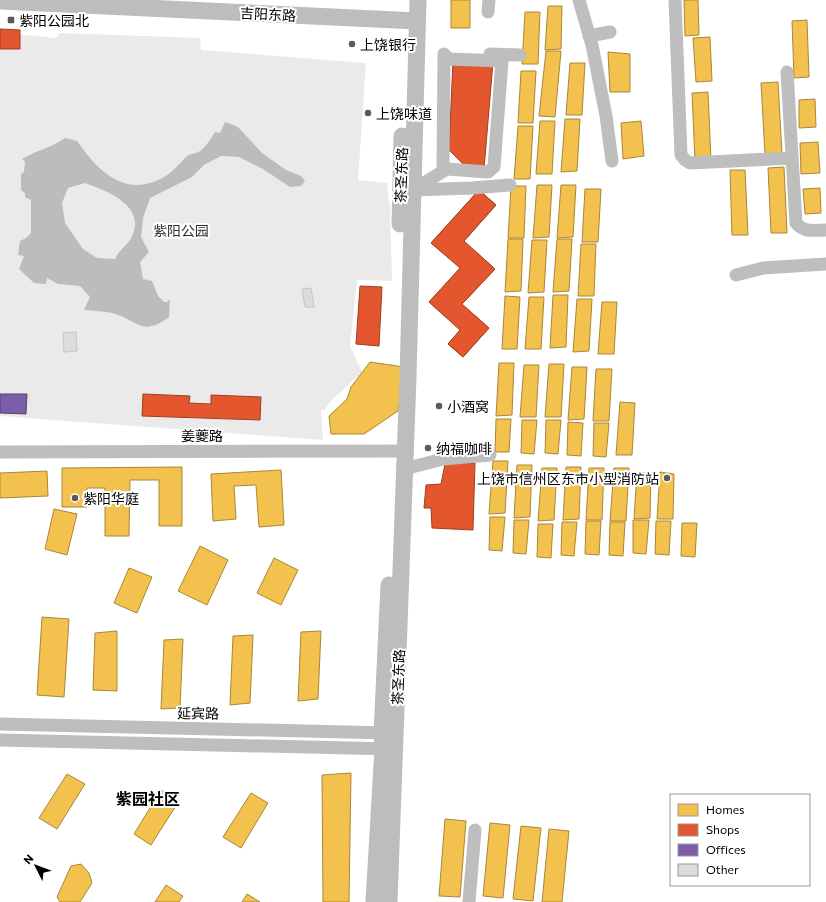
<svg xmlns="http://www.w3.org/2000/svg" width="826" height="902" font-family="Commissioner,'Noto Sans SC',sans-serif">
	<style>
		.green { fill: #eaeaea }
		.water { fill: #bcbcbc; fill-rule: evenodd }
		.homes { fill: #f2c14e; stroke: #a98737 }
		.shops { fill: #e4572e; stroke: #a03d20 }
		.offices { fill: #7b5ea7; stroke: #564275 }
		.building { fill: #dcdcdc; stroke: #c5c5c5 }
		.lines { fill: none; stroke-linecap: round; stroke-linejoin: round }
		.minor { stroke: #bebebe; stroke-width: 13 }
		.major { stroke: #bdbdbd; stroke-width: 17 }
		.poi-dot { fill: #595959; stroke: #fff; stroke-width: 1.5 }
		.labels { text-anchor: middle; dominant-baseline: central; stroke-width: 4; stroke-linejoin: round; paint-order: stroke }
		.street-label { font-size: 14px; fill: #000; stroke: #fff }
		.poi-label { font-size: 14px; fill: #000; stroke: #fff; text-anchor: start }
		.park-label { font-size: 14px; fill: #2f2f2f; stroke: #fff }
		.quarter-label { font-size: 16px; font-weight: bold; fill: #000; stroke: #fff }
	</style>
	<rect width="100%" height="100%" fill="#fff"/>
	<path class="green" d="M0 33 56 38 60 33 200 38 201 50 366 63 358 180 387 183 390 208 392 281 357 280 350 346 362 372 331 401 324 410H321L323 440 0 416Z"/>
	<path class="water" d="M225 122 238 127 262 153 286 170 301 176 305 181 301 186 290 187 263 169 239 157 221 156 204 165 192 177 150 198 143 218 141 237 149 252 140 262 143 279 152 281 158 296 164 302H167L170 299 169 317C141 338 137 319 112 313 103 311 93 311 84 310L90 297 80 286 58 284 47 278 46 284 34 283 19 269 24 256 18 255 20 241 26 238 31 233V200L25 197V193L21 190V174L24 172 25 162 22 159C37 150 49 149 65 138L77 141C98 171 125 199 164 177 173 172 179 164 186 157 190 153 196 154 200 151 207 146 211 138 215 132L220 133ZM85 183C105 190 142 204 134 231 131 244 119 249 115 259L97 258 83 249 65 223 62 203 68 188Z"/>
	<path class="homes" d="M451 0H470V28H451Z
		M684 0H698L699 35 685 36Z
		M548 6H562L561 49 545 50Z
		M525 12H540L538 64H522Z
		M807 20 809 77 794 78 792 21Z
		M710 37 712 81 696 82 693 38Z
		M546 51H561L555 117 539 116Z
		M608 52 630 54V92H610Z
		M570 63H585L582 115H566Z
		M521 71H536L533 123H518Z
		M778 82 782 154 765 155 761 83Z
		M708 92 711 160 695 161 692 93Z
		M815 99 816 127 799 128V100Z
		M565 119H580L577 171 561 172Z
		M540 121H555L552 174H536Z
		M641 121 644 156 623 159 621 123Z
		M518 126H533L530 179H514Z
		M818 142 820 173 801 174 800 143Z
		M784 167 787 233H771L768 168Z
		M730 170H745L748 235H732Z
		M537 185H552L549 237 533 238Z
		M561 185H576L573 237 557 238Z
		M511 186H526L524 238H508Z
		M820 188 821 213 805 214 803 189Z
		M585 189H601L598 242H582Z
		M479 190 496 205 449 258 431 243Z
		M508 239H523L521 291 505 292Z
		M557 239H572L569 291 553 292Z
		M532 240H547L544 292 528 293Z
		M581 244H596L594 296H578Z
		M476 252 495 269 448 319 429 302Z
		M553 295H568L566 347 550 348Z
		M505 296 520 297 517 349H502Z
		M529 297H544L541 349H525Z
		M577 299H592L589 351 573 352Z
		M602 302H617L614 354H598Z
		M474 315 489 328 463 357 448 344Z
		M370 362 404 367 398 411 364 434H331L329 416 347 399 351 387Z
		M499 363H514L512 415 496 416Z
		M549 364H564L561 417H545Z
		M524 365H539L536 417H520Z
		M572 367H587L584 419 568 420Z
		M596 369H612L609 421H593Z
		M620 402 635 403 632 455H616Z
		M496 419H511L509 452H495Z
		M522 420H537L534 454 521 453Z
		M546 420H561L558 454 545 453Z
		M568 422 583 423 581 456 567 455Z
		M594 423H609L606 457 593 456Z
		M493 461H508L505 513 489 514Z
		M517 465H532L530 517 514 518Z
		M182 467V526H159V480H130L129 536H105V488H87V507H62V468Z
		M566 467H581L579 519 563 520Z
		M542 468H557L554 520 538 521Z
		M589 468H604L602 520H586Z
		M614 468H629L626 521H610Z
		M281 470 284 525 259 527 256 485 234 486 236 519 213 521 211 474Z
		M47 471 48 496 0 498V473Z
		M637 472 651 474 650 518 634 519Z
		M660 472 674 474 673 519H657Z
		M54 509 77 514 67 555 45 549Z
		M490 517H505L502 551 489 550Z
		M514 520H529L526 554 513 553Z
		M633 520H649L646 554 633 553Z
		M586 521H601L599 555 585 554Z
		M656 521H671L669 555 655 554Z
		M562 522H577L574 556 561 555Z
		M610 522H625L623 556 609 555Z
		M682 523H697L695 557 681 556Z
		M538 524H553L551 558 537 557Z
		M200 546 228 560 207 605 178 591Z
		M274 558 298 570 281 605 257 593Z
		M129 568 152 577 137 613 114 603Z
		M42 617 69 619 64 697 37 695Z
		M117 631V691L93 690 95 633Z
		M321 631 318 699 298 701 301 632Z
		M253 635 250 703 230 705 233 636Z
		M183 639 180 708 161 709 164 640Z
		M351 773 349 902H323L322 775Z
		M67 774 85 784 57 829 39 818Z
		M161 790 179 801 151 845 134 834Z
		M251 793 268 803 241 848 223 837Z
		M445 819 466 821 460 897 439 896Z
		M490 823 510 825 503 898 483 896Z
		M521 826 541 828 533 901 513 899Z
		M549 829 569 831 562 902H542Z
		M81 864 89 873 92 883 80 902H60L57 897 71 866Z
		M166 885 183 896 179 902H155Z
		M247 894 260 902H242Z"/>
	<path class="shops" d="M0 29 20 30V49H0Z
		M453 60 493 62 484 169 467 168 449 150Z
		M479 190 496 205 464 241 495 269 462 304 489 328 463 357 448 344 460 330 429 302 460 268 431 243Z
		M360 286 382 287 379 346 356 344Z
		M143 394 190 396 189 403 211 404V395L261 397 260 420 142 416Z
		M475 463 473 530 432 528 431 508H424L426 485 441 484 445 464Z"/>
	<path class="offices" d="M0 394H27L26 414 0 413Z"/>
	<path class="building" d="M311 288 314 307H305L302 289Z
		M76 332 77 351 64 352 63 333Z"/>
	<g class="lines">
		<path class="minor" d="M579 0 592 45 606 116 612 161
			M675 0 681 155 685 160 690 163 792 158
			M488 12 489 0
			M589 36 610 32
			M490 54 520 55
			M787 72 796 223C804 233 814 230 826 230
			M443 171 444 54
			M412 190 447 169 488 172 494 167 502 61 449 59 444 54
			M414 190 472 188 510 185
			M736 275 763 268 826 264
			M0 452 404 451
			M404 469 443 459 490 455
			M0 724 390 733
			M0 740 392 749
			M469 902 475 830"/>
		<path class="major" d="M0 1 417 21
			M400 224 402 136
			M374 902 383 748 382 734 389 585
			M389 902 408 377 418 0"/>
	</g>
	<g class="poi-dot">
		<rect x="7" y="16" width="8" height="8" rx="2"/>
		<circle cx="352" cy="44" r="4"/>
		<circle cx="368" cy="113" r="4"/>
		<circle cx="439" cy="406" r="4"/>
		<circle cx="428" cy="448" r="4"/>
		<circle cx="667" cy="478" r="4"/>
		<circle cx="75" cy="498" r="4"/>
	</g>
	<g class="labels">
		<g class="street-label">
			<text transform="translate(268 14) rotate(3)">吉阳东路</text>
			<text transform="translate(401 175) rotate(-88)">茶圣东路</text>
			<text x="202" y="435">姜夔路</text>
			<text transform="translate(398 677) rotate(-88)">茶圣东路</text>
			<text transform="translate(198 713) rotate(1)">延宾路</text>
		</g>
		<g class="poi-label">
			<text x="19" y="20">紫阳公园北</text>
			<text x="360" y="44">上饶银行</text>
			<text x="376" y="113">上饶味道</text>
			<text x="447" y="406">小酒窝</text>
			<text x="436" y="448">纳福咖啡</text>
			<text x="659" y="478" text-anchor="end">上饶市信州区东市小型消防站</text>
			<text x="83" y="498">紫阳华庭</text>
		</g>
		<g class="park-label">
			<text x="181" y="230">紫阳公园</text>
		</g>
		<g class="quarter-label">
			<text x="148" y="798">紫园社区</text>
		</g>
	</g>
	<rect x="670" y="794" width="140" height="92" fill="#ffffff" stroke="#999999"/>
	<rect x="678" y="804" width="20" height="12" fill="#f2c14e" stroke="#999999"/>
	<text x="706" y="814" font-size="12" fill="#000000">Homes</text>
	<rect x="678" y="824" width="20" height="12" fill="#e4572e" stroke="#999999"/>
	<text x="706" y="834" font-size="12" fill="#000000">Shops</text>
	<rect x="678" y="844" width="20" height="12" fill="#7b5ea7" stroke="#999999"/>
	<text x="706" y="854" font-size="12" fill="#000000">Offices</text>
	<rect x="678" y="864" width="20" height="12" fill="#dcdcdc" stroke="#999999"/>
	<text x="706" y="874" font-size="12" fill="#000000">Other</text>
	<g transform="translate(36 866) rotate(312)" stroke="#ffffff" stroke-width="3" paint-order="stroke">
	<path d="M0-3L7 15L0 10L-7 15Z" fill="#000000"/>
	<text y="-6" font-size="11" font-weight="bold" text-anchor="middle" fill="#000000">N</text>
	</g>
</svg>
